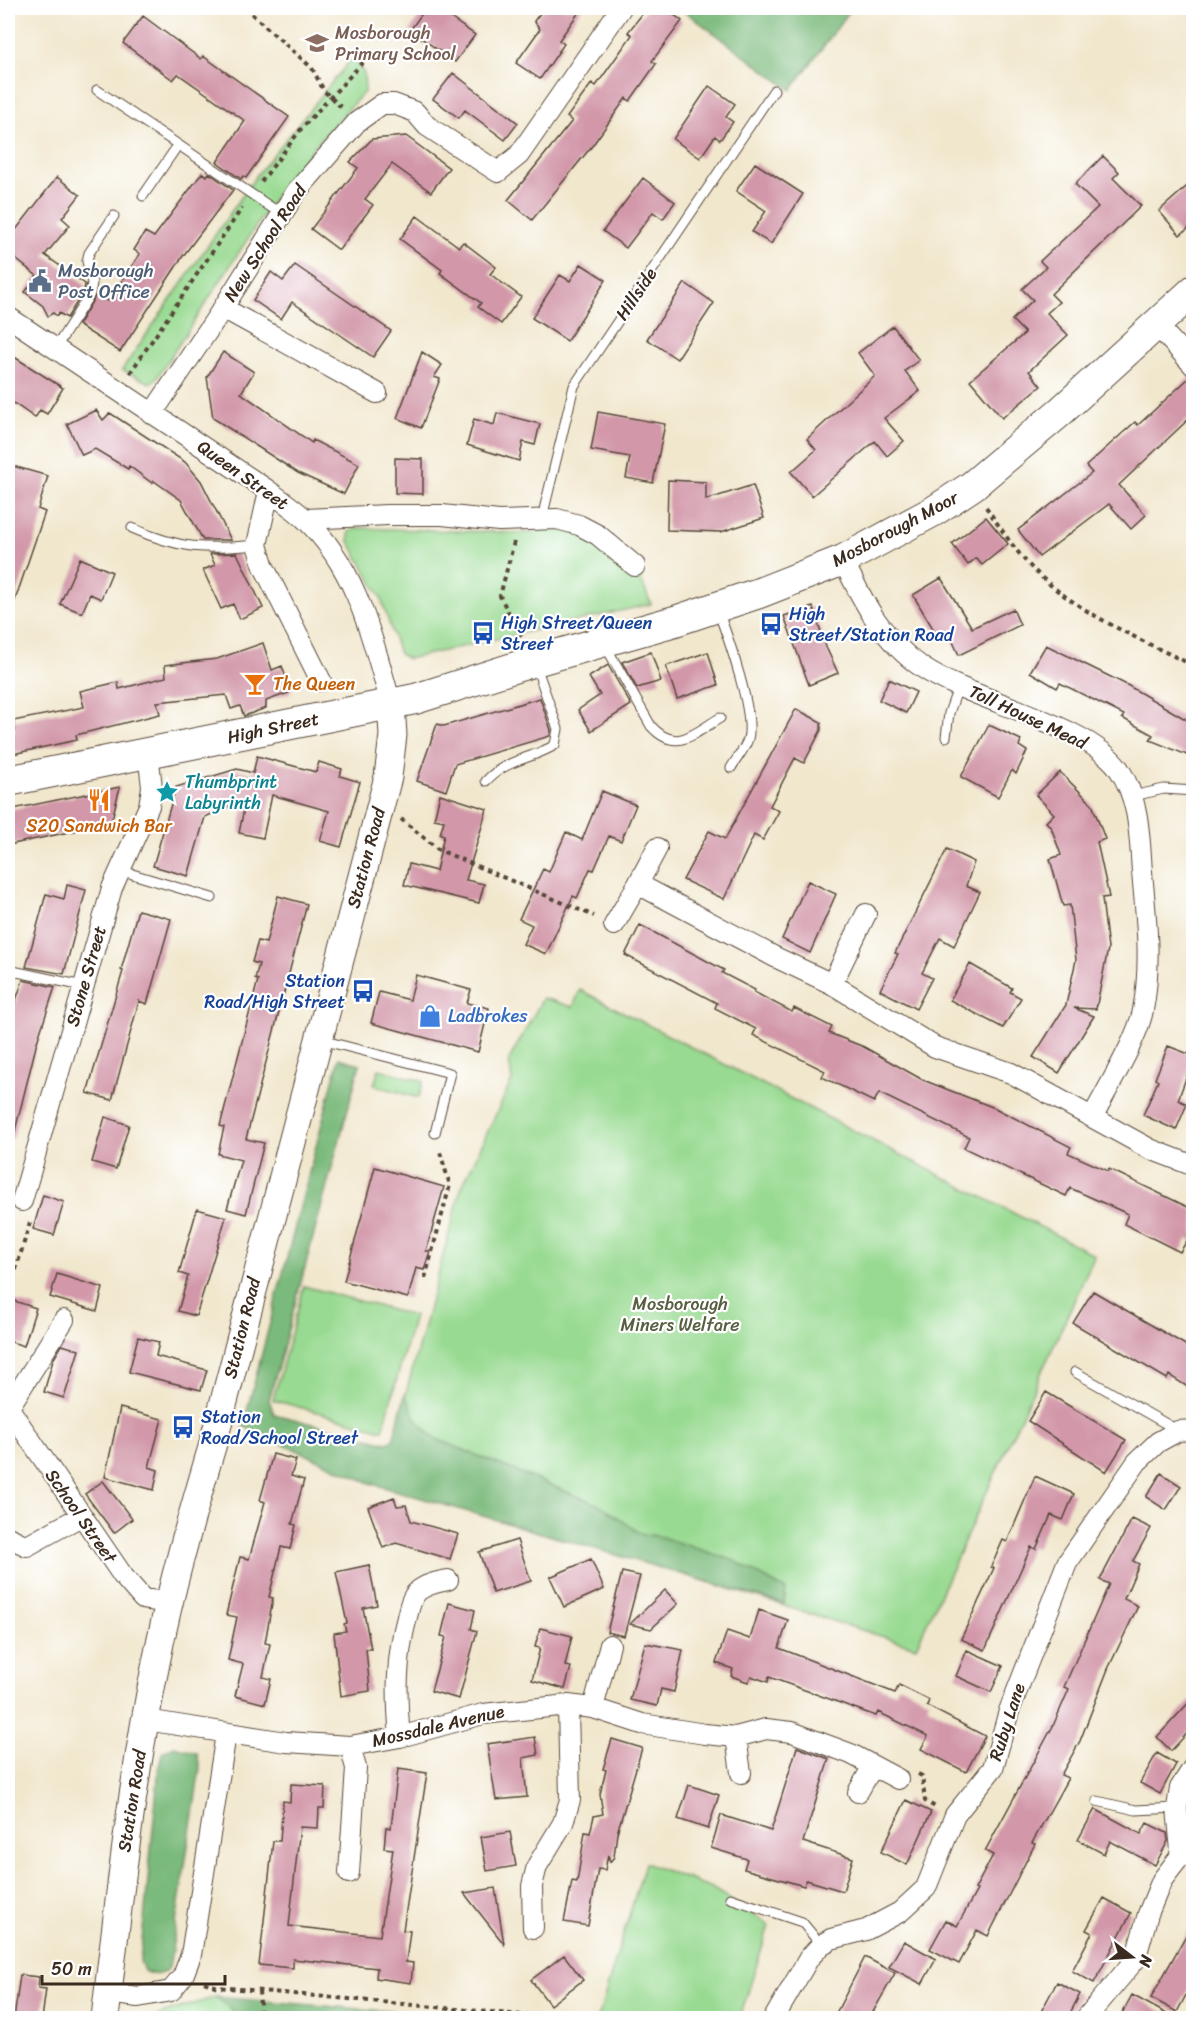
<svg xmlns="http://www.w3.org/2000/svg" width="1201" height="2026" font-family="Sriracha,sans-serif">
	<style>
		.green { fill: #98da91; stroke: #6a8258; stroke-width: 1.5 }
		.forest { fill: #7aba7b; stroke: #5a724c; stroke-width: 1.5 }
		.building { fill: #d297a9 }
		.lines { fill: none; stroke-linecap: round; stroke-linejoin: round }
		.lane-casing { stroke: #564638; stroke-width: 11 }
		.street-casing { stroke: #564638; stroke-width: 22 }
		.secondary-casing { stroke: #564638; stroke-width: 29 }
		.primary-casing { stroke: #564638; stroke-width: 32 }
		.path { stroke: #564638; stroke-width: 4; stroke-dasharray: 4.5 4.5; stroke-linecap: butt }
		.lane { stroke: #fff; stroke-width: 9 }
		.street { stroke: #fff; stroke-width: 20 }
		.secondary { stroke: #fff; stroke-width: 27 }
		.primary { stroke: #fff; stroke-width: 30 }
		.labels { text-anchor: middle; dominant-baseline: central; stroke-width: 4.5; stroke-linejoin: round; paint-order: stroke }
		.education-label { font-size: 18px; fill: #785e54; stroke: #fff; text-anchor: start }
		.street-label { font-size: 18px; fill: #3b2a1e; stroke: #fff }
		.service-label { font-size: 18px; fill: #4e5e75; stroke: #fff; text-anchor: start }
		.transit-label { font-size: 18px; fill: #164399; stroke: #fff; text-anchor: start }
		.food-label { font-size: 18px; fill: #c56008; stroke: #fff; text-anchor: start }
		.culture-label { font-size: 18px; fill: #0d838f; stroke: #fff; text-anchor: start }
		.shop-label { font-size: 18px; fill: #366cbe; stroke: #fff; text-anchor: start }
		.park-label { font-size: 18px; fill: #575f40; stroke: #fff }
	</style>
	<rect width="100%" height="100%" fill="#fff"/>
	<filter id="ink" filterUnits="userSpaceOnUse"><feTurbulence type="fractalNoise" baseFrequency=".0167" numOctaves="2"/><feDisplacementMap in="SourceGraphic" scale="12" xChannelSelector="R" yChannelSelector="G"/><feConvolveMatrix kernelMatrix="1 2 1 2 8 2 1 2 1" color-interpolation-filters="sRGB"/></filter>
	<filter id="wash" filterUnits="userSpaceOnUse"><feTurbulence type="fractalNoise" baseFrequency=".008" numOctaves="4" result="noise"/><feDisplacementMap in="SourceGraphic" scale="24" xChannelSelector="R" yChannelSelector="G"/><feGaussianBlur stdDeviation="1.35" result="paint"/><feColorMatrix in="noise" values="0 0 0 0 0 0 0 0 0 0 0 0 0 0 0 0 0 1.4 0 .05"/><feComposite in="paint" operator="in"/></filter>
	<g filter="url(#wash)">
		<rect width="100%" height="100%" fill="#f1e7cd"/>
		<path class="green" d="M352 58 364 73 365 91 317 143 279 191 157 378 150 383 122 370 256 176Z
			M568 525C598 535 612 565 640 577L651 604 408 659 399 654 381 598 349 541V532L358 528 531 533Z
			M580 990 1095 1255 916 1647 631 1558 390 1452 461 1189 512 1080 509 1060 543 998 573 1007Z
			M379 1069 423 1081 419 1098 374 1085Z
			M304 1286 414 1316 383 1430 273 1400Z
			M645 1863 712 1888 769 1925 740 2018H598Z
			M216 1997 242 2018H154L161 2014Z"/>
		<path class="forest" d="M680 8H852L791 90Z
			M339 1058 360 1064 269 1400 274 1414 387 1443 393 1440 405 1394 416 1419 434 1438 602 1506 640 1533 662 1537 735 1561 786 1590 784 1604 370 1483 243 1426Z
			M174 1746 197 1753 200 1768 169 1968C161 1976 154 1976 144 1971L140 1961 159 1767 162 1753Z
			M216 1997 470 2018H242Z"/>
		<g id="blocks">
			<path class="building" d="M426 8H436L475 35 455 62 410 30Z
				M544 8H582L559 40 564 44 540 79 516 63 540 29 534 21Z
				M647 8H665L682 21 652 61 656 64 630 101 626 98 592 146 532 220 508 200 572 121 567 117 592 83 596 86 632 35 628 32Z
				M143 16 201 59 203 56 289 117 246 178 243 176 241 179 217 162 245 121 178 74 173 80 123 43Z
				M453 73 518 123 505 140 465 110 459 118 433 99Z
				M709 86 735 104 726 117 733 122 720 140 715 136 700 158 673 139Z
				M406 136 449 168 431 192 392 164 365 199 373 205 339 250 311 229 358 168 350 162 372 139Z
				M1103 156 1119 172 1113 178 1141 206 1051 294 1059 302 1047 313 1068 335 1029 371 1041 386 1002 418 970 380 1025 333 1012 320 1033 300 1022 289 1046 267 1040 261 1098 207 1075 184Z
				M755 163 803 194 771 244 752 232 766 211 736 191Z
				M202 173 207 176 209 173 233 190 183 256 120 352 78 325 97 293 108 301 140 254 134 250 145 232 154 237Z
				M57 177 80 195 62 218 70 225 45 255 85 284 84 291 67 318 59 313 57 316 53 313 48 316 43 306 25 292 37 276 8 253V240Z
				M643 178 675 202 663 219 653 212 626 248 603 231Z
				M1194 180V224L1180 235 1159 211Z
				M417 216 459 247 463 242 496 267 490 274 521 297 501 324 478 307 481 303 440 273 442 270 400 239Z
				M581 264 606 280 567 341 532 318 560 275 570 281Z
				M295 265 391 331 373 357 292 302 281 319 253 300 271 272 283 281Z
				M685 283 714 303 677 359 647 339Z
				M893 326 919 360 905 371 920 391 884 418 904 441 887 456 875 441 812 496 791 472 816 450 807 439 875 376 858 353Z
				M223 352 254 372 241 393 312 443 313 440 359 464 344 494 298 473 213 418 207 377Z
				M422 352 442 365 434 377 440 379 421 428 397 418Z
				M8 353 63 388 47 414 40 410 35 418 8 399Z
				M1190 377 1194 378V414L1119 485 1146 515 1131 529 1109 504 1039 557 1018 530 1092 473 1086 466 1135 422 1138 425Z
				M96 410 103 420 110 413 185 462 201 481 231 540H203L181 500 154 481 152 483 129 466 128 469 95 449 82 455 67 424Z
				M598 412 665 424 653 483 626 478 630 457 591 450Z
				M497 413 540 424 535 445 523 442 519 461 467 445 474 419 494 425Z
				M395 458 423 459V494L395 493Z
				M13 466 48 476 38 509 45 512 11 612 8 611V486Z
				M668 480 706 482V500L753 485 764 518 721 532 667 530Z
				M986 517 1008 544 982 565 976 558 968 565 952 544Z
				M237 553 263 608 240 619 233 604 221 609 203 570 215 565 210 554Z
				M80 558 112 572 101 599 90 594 82 613 60 604Z
				M941 578 972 628 1013 609 1020 625 959 655 948 631 938 637 913 595Z
				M813 607 826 647 838 673 809 685 784 616Z
				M263 643 272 670 282 666 291 692 266 701V708L244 716 240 706 231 709 226 695 157 702 160 714 76 735 77 740 8 755V732L15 731 13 721 84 707 80 691 118 682 119 689 166 677 165 665 217 659Z
				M1046 645 1127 685 1194 724V758L1150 740 1153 735 1122 718 1124 715 1060 683 1057 688 1030 672Z
				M651 652 661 681 637 688 622 662Z
				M708 652 718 685 677 699 666 666Z
				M608 665 631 705 591 731 578 710 600 695 589 677Z
				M889 679 916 692 906 713 879 700Z
				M540 698 551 730 550 736 455 764 446 791 417 781 437 724 444 726Z
				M796 709 821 722V730L804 763 795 758 770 806 779 811 763 840 754 835 724 899 683 880 709 831 725 839Z
				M989 725 1021 740 1019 746 1027 751 1016 774 1012 770 998 797 961 777Z
				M257 756 316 772 319 762 342 769 340 776 360 782 341 847 320 841 329 811 272 795 263 838 239 833 246 799 205 817 188 876 153 866 176 787 237 769 253 773Z
				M1060 772 1092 804 1105 839 1097 842 1109 897 1102 898 1108 949 1096 1009 1074 1008 1094 1016 1059 1073 1033 1057 1066 1005 1076 960 1070 905 1063 906 1050 859 1061 855 1051 827 1046 822 1054 814 1036 795Z
				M120 787 111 823 8 845V810Z
				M602 791 636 805 621 841 609 836 594 870 590 869 577 898 573 896 546 954 523 944 532 925 519 919 543 869 549 872 566 832 582 840Z
				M440 794 487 809 466 880 484 884 479 903 404 885 409 864 436 871 444 835 440 834 444 821 434 819Z
				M947 849 974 862 966 886 980 892 954 946 940 938 922 973 932 978 916 1009 880 990 898 954 895 953Z
				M808 881 836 894 810 953 782 939Z
				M67 885 86 890 64 974 26 967 46 894 64 899Z
				M278 896 307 904 246 1139 264 1143 246 1214 227 1209 241 1160 218 1154 224 1127 220 1126 258 980 255 979 259 964 252 962 258 941 266 943Z
				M138 910 171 919 147 1004 139 1001 112 1100 87 1093 123 971 121 970Z
				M640 925 724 970 722 973 755 990 754 992 792 1012 794 1008 832 1027 829 1033 864 1047 923 1080 995 1108 1071 1147 1068 1153 1108 1171 1109 1169 1194 1210V1242L1188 1239 1180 1252 1124 1224 1128 1214 1070 1188 1066 1196 964 1148 969 1137 879 1093 874 1102 822 1077 825 1071 753 1035 756 1029 715 1008 717 1003 625 955Z
				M970 964 1012 988 1010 992 1021 998 1003 1028 950 1000Z
				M416 975 471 990 467 1003 489 1008 478 1052 371 1023 379 992 410 1000Z
				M23 980 55 987 37 1042 13 1139 8 1138V1023Z
				M1168 1046 1194 1056 1178 1100 1187 1104 1176 1130 1143 1115 1158 1081 1155 1079Z
				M105 1117 129 1125 116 1169 92 1162Z
				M375 1167 444 1187 426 1251H430L424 1270 416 1268 408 1298 344 1281Z
				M43 1195 64 1202 54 1235 33 1229Z
				M197 1209 226 1217 196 1316 178 1311 188 1276 179 1273Z
				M57 1274 103 1288 97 1311 50 1297Z
				M1093 1291 1194 1350V1391L1169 1375 1167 1379 1073 1323Z
				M8 1299 36 1308 24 1346 8 1341Z
				M138 1337 159 1342 156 1356 207 1370 201 1390 129 1372Z
				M62 1345 79 1350 64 1398 44 1392 53 1360Z
				M1046 1392 1126 1440 1106 1472 1028 1421Z
				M120 1408 162 1419 149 1467 158 1470 154 1490 105 1477Z
				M273 1454 296 1460 291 1476 304 1480 292 1524 296 1525 290 1549 281 1547 269 1597 273 1598 265 1643 270 1644 263 1677 271 1679 265 1704 235 1696 243 1664 228 1660 237 1617 226 1615 240 1557 249 1559 265 1502 260 1500Z
				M1161 1473 1181 1486 1166 1510 1146 1497Z
				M1035 1476 1074 1494 1063 1520 1051 1515 1036 1549 1031 1547 985 1650 961 1639 994 1568 991 1567 1003 1540 1007 1542Z
				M103 1481 132 1519 114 1533 85 1494Z
				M394 1497 397 1506 406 1505 411 1521 458 1534 450 1559 396 1543 383 1548 368 1507Z
				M1132 1519 1151 1528 1133 1561 1139 1564 1124 1599 1138 1606 1108 1669 1080 1741 1061 1775 1068 1778 1032 1843 1035 1844 1020 1873 988 1936 977 1930 959 1964 930 1949 946 1920 957 1926 977 1890 975 1889 993 1855 985 1851 1053 1726 1069 1689 1064 1687 1109 1584 1100 1580Z
				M517 1540 531 1581 493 1593 479 1552Z
				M591 1559 604 1589 564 1607 550 1577Z
				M369 1565 377 1605 363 1608 371 1649H366L370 1691 341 1696 334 1633 346 1631 344 1624 347 1623 336 1572Z
				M622 1572 640 1576 624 1636 607 1632Z
				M665 1590 678 1604 651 1629 630 1624Z
				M449 1603 475 1610 471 1629 477 1631 459 1699 431 1691 446 1637 441 1636Z
				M759 1610 788 1620 779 1648 895 1693 899 1685 929 1700 927 1706 985 1736 966 1772 921 1749 928 1736 878 1712 876 1716 769 1677 768 1682 751 1676 748 1682 731 1676 733 1669 716 1663 727 1631 750 1639Z
				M540 1628 572 1636 565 1666 571 1667 565 1689 532 1680 540 1648 535 1647Z
				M645 1643 683 1650 674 1692 661 1689 657 1706 630 1700Z
				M967 1650 1003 1666 991 1692 956 1676Z
				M1194 1697V1726L1171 1751 1157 1737Z
				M535 1737 538 1755 523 1758 527 1797 496 1800 487 1744Z
				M612 1739 642 1748 617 1833 614 1857 610 1862 608 1855 605 1870 598 1869 588 1926 564 1922 572 1881 577 1882 585 1832 590 1833 594 1816 603 1814 600 1794 606 1770 603 1769Z
				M797 1747 829 1759 803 1842 853 1858 843 1891 806 1880 804 1886 744 1869 747 1859 711 1848 721 1815 771 1831Z
				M1157 1753 1176 1764 1160 1794 1140 1783Z
				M398 1769 427 1773 403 1930 410 1931 406 1962 413 1963 411 1983 376 1978 377 1968 293 1959V1968L259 1965 273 1841H280L283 1801 290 1802 291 1784 325 1786 324 1808H319L318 1828 300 1827 289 1926 380 1936 393 1849 384 1848 386 1827 391 1828Z
				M689 1785 719 1795 708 1829 678 1819Z
				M906 1800 931 1812 907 1865 881 1852Z
				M1095 1809 1141 1834 1147 1823 1167 1833 1168 1841 1155 1865 1110 1841 1104 1854 1078 1840Z
				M510 1832 516 1866 487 1871 481 1837Z
				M495 1888 504 1944 464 1893Z
				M1104 1898 1131 1913 1094 1983 1072 1971 1092 1933 1086 1930Z
				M1194 1921V1980L1177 2012 1151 1998Z
				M904 1941 936 1959 922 1984 889 1967Z
				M564 1955 583 1980 550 2005 531 1980Z
				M865 1957 895 1973 869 2019H833Z
				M20 1975 39 1977 38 1988 46 1989 42 2019H14Z
				M1057 1982 1080 1994 1067 2019H1037Z
				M1132 1995 1176 2019H1119Z"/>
		</g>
	</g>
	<g filter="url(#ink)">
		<use href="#blocks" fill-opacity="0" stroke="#564638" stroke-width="1.5"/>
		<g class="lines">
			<g class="lane-casing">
				<path id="lane" d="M97 90 281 214
					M143 196 178 145
					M55 349 90 294 92 283 87 261 89 253 114 216
					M542 518 574 386 774 90
					M132 528C179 549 206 550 257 545
					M718 611C728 637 755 713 748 739 745 749 736 759 731 768
					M605 645 651 726C676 754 694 733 720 718
					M946 737 949 713 959 685
					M486 781C508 758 530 760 555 745L558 729 536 666
					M1133 796 1164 789 1194 791
					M119 870 212 898
					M8 970 83 986
					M321 1040 450 1073 435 1133
					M1075 1372 1177 1430
					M1097 1801 1136 1810 1177 1808
					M730 1898 802 1922 821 1945"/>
			</g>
			<g class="street-casing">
				<path id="street" d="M223 308 377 393
					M8 317 269 491C281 500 295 509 305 519 357 568 372 638 391 704
					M1156 324 1194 366
					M152 414 223 308 296 192 357 122 382 104H394L415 112 427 126 498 172 519 155 621 8
					M269 491 257 545 264 567 321 681
					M306 519 387 515H442L499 521 557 519 579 525 598 535 635 566
					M843 560C863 602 883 641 923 668 970 700 1088 724 1119 769 1142 804 1139 844 1143 883 1147 925 1151 968 1143 1010 1138 1038 1107 1089 1093 1116
					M638 884 657 848
					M614 925 638 884 775 957 832 984 935 1047 1011 1073 1150 1149 1194 1166
					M832 984 866 914
					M22 1201 112 888 149 806 152 787 148 753
					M8 1407 123 1576 143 1599 170 1603
					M8 1409 64 1320
					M8 1537 27 1546 81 1516
					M593 1708 610 1645
					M146 1720 286 1742 350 1746 400 1737 483 1714 568 1705 593 1708 642 1724 705 1734 736 1737 766 1729 792 1732 851 1754 898 1779
					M400 1737C396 1695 396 1658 407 1617 409 1609 411 1597 418 1591 426 1584 438 1582 448 1580
					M736 1737 741 1773
					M858 1792 873 1766
					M349 1873 356 1768 350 1746
					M533 1928 532 1886 537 1866 563 1823 570 1800 568 1705
					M108 1993 138 1997 171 1991 183 1976 191 1955 226 1734
					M774 2018 809 1958 821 1945 831 1939 866 1930 900 1912 926 1888 955 1815 993 1768 1009 1711 1067 1563 1137 1462 1158 1442 1178 1431 1194 1430
					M1086 2018 1135 1960 1148 1914 1162 1880 1179 1858 1181 1851 1177 1808 1180 1788 1194 1766"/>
			</g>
			<g class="secondary-casing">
				<path id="secondary" d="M105 2018C119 1899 132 1780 156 1663 170 1590 191 1518 212 1447L388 777 393 735 391 704"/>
			</g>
			<g class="primary-casing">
				<path id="primary" d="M8 781 415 699 535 661 675 621 759 593 843 560 934 511 972 486 1060 412 1194 290"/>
			</g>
			<path class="path" d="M245 8 312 68 324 91 343 109
				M261 182 301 129 365 60
				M130 373 242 208
				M986 507C1000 527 1013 548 1030 566 1074 612 1138 638 1194 666
				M514 542 500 596 521 637
				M401 819 439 850 594 916
				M425 1278 450 1185 439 1149
				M8 1296 31 1219
				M918 1774 922 1776 925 1801 935 1807
				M204 1982 218 1987 554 2018
				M259 1991 261 2018"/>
			<use href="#lane" class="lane"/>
			<use href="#street" class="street"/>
			<use href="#secondary" class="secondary"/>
			<use href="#primary" class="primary"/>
		</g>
	</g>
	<defs>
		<g id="school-bare" transform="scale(1.8)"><path d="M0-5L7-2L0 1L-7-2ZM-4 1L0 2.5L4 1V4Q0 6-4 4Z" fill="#8d6e63" stroke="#fff" stroke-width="2.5" paint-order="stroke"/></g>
		<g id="civic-bare" transform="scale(1.8)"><path d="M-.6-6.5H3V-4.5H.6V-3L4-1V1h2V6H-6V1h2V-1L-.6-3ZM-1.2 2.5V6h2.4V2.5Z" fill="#5c6f8a" stroke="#fff" stroke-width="2.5" paint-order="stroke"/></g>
		<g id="bus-bare" transform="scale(1.8)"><path d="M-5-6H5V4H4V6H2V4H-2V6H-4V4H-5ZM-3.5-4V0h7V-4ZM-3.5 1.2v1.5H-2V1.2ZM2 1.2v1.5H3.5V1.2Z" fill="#1a4fb4" stroke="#fff" stroke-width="2.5" paint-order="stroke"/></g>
		<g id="bar-bare" transform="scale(1.8)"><path d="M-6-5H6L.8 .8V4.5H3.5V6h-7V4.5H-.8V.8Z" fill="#e8710a" stroke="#fff" stroke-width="2.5" paint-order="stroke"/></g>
		<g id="sight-bare" transform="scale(1.8)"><path d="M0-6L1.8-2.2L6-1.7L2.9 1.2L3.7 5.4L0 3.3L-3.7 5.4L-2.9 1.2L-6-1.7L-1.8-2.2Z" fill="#0f9aa8" stroke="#fff" stroke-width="2.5" paint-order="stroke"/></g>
		<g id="restaurant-bare" transform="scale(1.8)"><path d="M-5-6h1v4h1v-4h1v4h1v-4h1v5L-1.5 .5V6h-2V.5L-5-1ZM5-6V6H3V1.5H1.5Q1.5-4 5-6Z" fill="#e8710a" stroke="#fff" stroke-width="2.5" paint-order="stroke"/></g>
		<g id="shop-bare" transform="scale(1.8)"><path d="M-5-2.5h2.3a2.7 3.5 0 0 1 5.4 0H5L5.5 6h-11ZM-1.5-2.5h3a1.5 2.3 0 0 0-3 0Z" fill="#3f7fe0" stroke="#fff" stroke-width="2.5" paint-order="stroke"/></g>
	</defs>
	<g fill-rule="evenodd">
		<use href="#school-bare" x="317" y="43"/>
		<use href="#civic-bare" x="40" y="281"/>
		<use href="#bus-bare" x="771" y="624"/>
		<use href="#bus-bare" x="483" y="633"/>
		<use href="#bar-bare" x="255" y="684"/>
		<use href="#sight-bare" x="167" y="792"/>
		<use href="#restaurant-bare" x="99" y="800"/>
		<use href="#bus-bare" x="363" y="991"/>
		<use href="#shop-bare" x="430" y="1016"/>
		<use href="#bus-bare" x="183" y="1427"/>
	</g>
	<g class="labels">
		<g class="education-label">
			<text x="335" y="33">Mosborough<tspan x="335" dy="21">Primary School</tspan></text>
		</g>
		<g class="street-label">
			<text transform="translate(265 243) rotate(-57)">New School Road</text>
			<text transform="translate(636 294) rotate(-56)">Hillside</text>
			<text transform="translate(243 475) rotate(35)">Queen Street</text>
			<text transform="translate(895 529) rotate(-28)">Mosborough Moor</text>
			<text transform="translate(1028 717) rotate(25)">Toll House Mead</text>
			<text transform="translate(273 728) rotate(-12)">High Street</text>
			<text transform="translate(366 858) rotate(-75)">Station Road</text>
			<text transform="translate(86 976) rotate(-74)">Stone Street</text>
			<text transform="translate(242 1328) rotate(-76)">Station Road</text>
			<text transform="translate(81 1516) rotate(55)">School Street</text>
			<text transform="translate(1007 1722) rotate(-72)">Ruby Lane</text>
			<text transform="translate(438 1726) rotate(-13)">Mossdale Avenue</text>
			<text transform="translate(132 1801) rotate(-81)">Station Road</text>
		</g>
		<g class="service-label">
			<text x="58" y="271">Mosborough<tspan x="58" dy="21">Post Office</tspan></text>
		</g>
		<g class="transit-label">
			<text x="789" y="614">High<tspan x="789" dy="21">Street/Station Road</tspan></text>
			<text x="501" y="623">High Street/Queen<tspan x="501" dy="21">Street</tspan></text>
			<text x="345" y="981" text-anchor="end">Station<tspan x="345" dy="21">Road/High Street</tspan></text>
			<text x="201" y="1417">Station<tspan x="201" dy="21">Road/School Street</tspan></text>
		</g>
		<g class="food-label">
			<text x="273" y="684">The Queen</text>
			<text x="99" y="826" text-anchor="middle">S20 Sandwich Bar</text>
		</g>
		<g class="culture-label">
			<text x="185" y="782">Thumbprint<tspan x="185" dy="21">Labyrinth</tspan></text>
		</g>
		<g class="shop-label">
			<text x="448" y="1016">Ladbrokes</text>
		</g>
		<g class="park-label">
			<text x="680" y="1304">Mosborough<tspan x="680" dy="21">Miners Welfare</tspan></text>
		</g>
	</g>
	<rect width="1201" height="2026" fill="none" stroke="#fff" stroke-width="30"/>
	<g transform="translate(1132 1957) rotate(107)" stroke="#ffffff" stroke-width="4.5" paint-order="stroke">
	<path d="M0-4.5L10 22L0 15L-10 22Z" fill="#3b2a1e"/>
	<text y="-9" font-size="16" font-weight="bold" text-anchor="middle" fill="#3b2a1e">N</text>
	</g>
	<path d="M42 1975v9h183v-9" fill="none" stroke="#3b2a1e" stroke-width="3"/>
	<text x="51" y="1975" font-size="18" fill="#3b2a1e" stroke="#ffffff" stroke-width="4.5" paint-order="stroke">50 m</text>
</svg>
